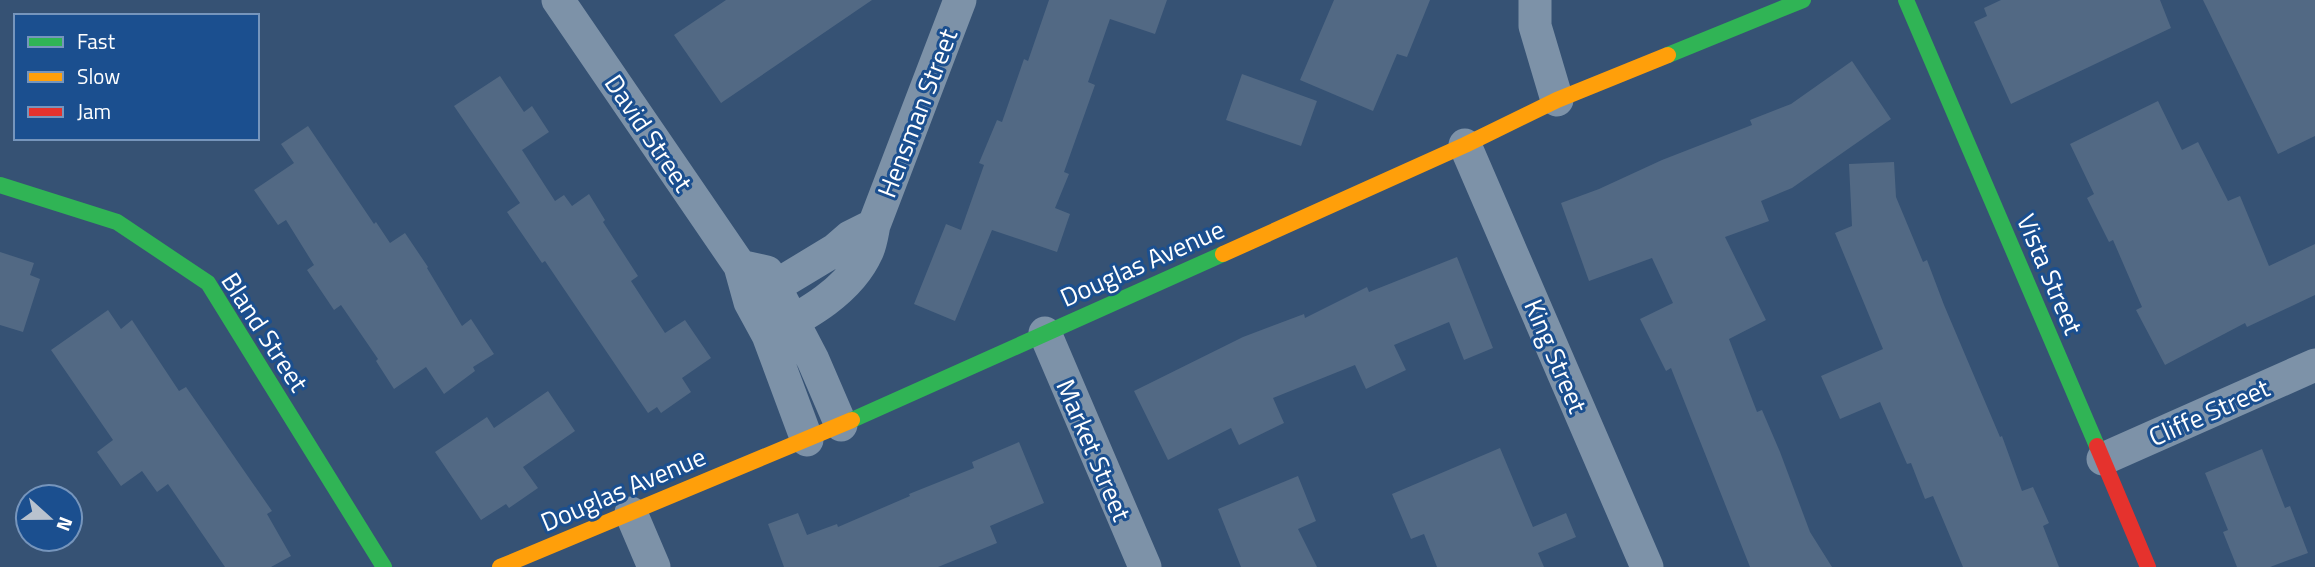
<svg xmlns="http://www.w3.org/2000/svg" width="2315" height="567" font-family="'Titillium Web',sans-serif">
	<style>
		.building { fill: #526984 }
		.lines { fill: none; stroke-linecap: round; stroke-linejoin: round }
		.street { stroke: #7d92a8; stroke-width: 33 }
		.fast { stroke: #30b455; stroke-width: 16 }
		.slow { stroke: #ff9f0a; stroke-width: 16 }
		.jam { stroke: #e5322d; stroke-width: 16 }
		.labels { text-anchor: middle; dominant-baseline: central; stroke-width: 6; stroke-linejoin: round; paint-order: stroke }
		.street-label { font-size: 26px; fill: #fff; stroke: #1b4f8f }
	</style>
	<rect width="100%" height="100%" fill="#365274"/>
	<path class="building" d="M726 0H872L721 103 674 35Z
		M1049 0H1167L1155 34 1110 19 1088 82 1095 85 1064 172 1069 174 1055 208 1070 214 1057 252 992 230 955 321 914 304 946 224 961 230 984 165 979 163 997 120 1002 122 1024 59 1028 61Z
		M1334 0H1430L1407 57 1397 54 1373 111 1300 80Z
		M2001 0H2160L2171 28 2011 104 1974 22 1987 16 1984 8Z
		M2203 0H2315V136L2278 154Z
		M1852 61 1891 119 1792 188 1761 201 1769 221 1725 237 1766 320 1729 339 1757 412 1762 410 1780 452 1810 532 1832 567H1750L1671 368 1666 371 1640 319 1673 303 1652 258 1589 281 1561 203 1599 189 1662 160 1752 125 1750 120 1791 104Z
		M1242 74 1317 101 1301 146 1226 120Z
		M500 76 524 112 532 106 549 132 522 150 555 201 564 195 572 206 589 194 605 220 603 222 638 276 631 281 665 333 685 320 711 358 682 378 691 392 661 413 657 407 648 413 545 261 542 263 507 212 520 203 454 106Z
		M2158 101 2182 150 2198 142 2228 201 2240 196 2269 266 2315 244V295L2247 327 2245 323 2165 365 2136 310 2142 307 2113 240 2109 242 2087 198 2094 194 2070 144Z
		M308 126 374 224 376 222 390 243 405 233 428 267 427 268 462 326 471 319 494 354 473 367 475 371 444 394 426 367 394 389 376 361 378 359 341 305 334 310 307 270 314 265 286 220 278 225 254 190 294 163 281 144Z
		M1894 162 1896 197 1923 262 1927 260 1944 305 2000 437 2002 436 2022 491 2033 487 2049 523 2043 526 2059 567H1963L1933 496 1925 499 1911 463 1907 464 1880 402 1840 419 1821 376 1883 349 1835 233 1852 226 1849 164Z
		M0 252 34 263 30 275 40 279 23 332 0 325Z
		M1457 257 1493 348 1464 360 1449 322 1394 345 1406 370 1366 389 1355 365 1273 398 1284 423 1239 445 1231 428 1168 460 1134 391 1243 337 1304 314 1305 318 1367 287 1369 292Z
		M108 310 121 329 132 320 179 391 186 387 272 511 267 514 291 556 271 567H225L168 484 157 492 142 471 121 486 97 452 113 440 51 350Z
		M548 391 575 431 523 467 538 488 509 508 506 504 481 520 435 452 487 417 494 428Z
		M1019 442 1044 503 990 526 997 543 938 567H784L768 524 798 513 807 535 837 524 838 527 910 496 909 494 974 468 972 462Z
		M1500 448 1533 527 1566 513 1576 537 1538 553 1544 567H1437L1424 534 1411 539 1392 494Z
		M2262 449 2285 508 2290 506 2308 553 2270 567H2237L2223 532 2228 530 2205 473Z
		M1298 476 1316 521 1298 529 1317 567H1241L1218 509Z"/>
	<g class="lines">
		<path class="street" d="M558 0 740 266 750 302 768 335 807 440
			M1535 0V26L1557 100
			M1465 145 1647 567
			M740 266 767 272 813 360 841 425
			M757 297 835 250 850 237 874 225
			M1045 333 1145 567
			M768 335C805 315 849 292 867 252 871 244 872 234 874 225L960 0
			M2103 459 2315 365
			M631 513 654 567"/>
		<path class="fast" d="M1906 0 2097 446
			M1668 55 1803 0
			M0 185 117 222 208 283 384 567
			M852 420 1223 254"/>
		<path class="slow" d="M1223 254 1465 145 1557 100 1668 55
			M500 567 852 420"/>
		<path class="jam" d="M2097 446 2148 567"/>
	</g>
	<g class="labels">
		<g class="street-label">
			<text transform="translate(917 113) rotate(-69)">Hensman Street</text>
			<text transform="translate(649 133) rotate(56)">David Street</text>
			<text transform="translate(1142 263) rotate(-24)">Douglas Avenue</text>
			<text transform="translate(2050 274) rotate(67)">Vista Street</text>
			<text transform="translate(265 332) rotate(57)">Bland Street</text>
			<text transform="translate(1556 356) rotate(67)">King Street</text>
			<text transform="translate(2209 412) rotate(-24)">Cliffe Street</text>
			<text transform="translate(1094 450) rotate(67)">Market Street</text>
			<text transform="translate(623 489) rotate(-23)">Douglas Avenue</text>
		</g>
	</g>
	<rect x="14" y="14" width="245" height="126" fill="#1b4f8f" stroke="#7695bc" stroke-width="2"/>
	<rect x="28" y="37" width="35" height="10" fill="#30b455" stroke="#7695bc" stroke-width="2"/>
	<text x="77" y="49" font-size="21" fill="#ffffff">Fast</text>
	<rect x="28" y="72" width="35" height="10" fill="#ff9f0a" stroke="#7695bc" stroke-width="2"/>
	<text x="77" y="84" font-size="21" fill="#ffffff">Slow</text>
	<rect x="28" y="107" width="35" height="10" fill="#e5322d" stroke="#7695bc" stroke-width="2"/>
	<text x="77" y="119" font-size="21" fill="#ffffff">Jam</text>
	<g transform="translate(49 518) rotate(111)"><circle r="33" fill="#1b4f8f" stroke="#7695bc" stroke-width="2"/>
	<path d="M0-5L12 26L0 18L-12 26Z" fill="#b9c2ce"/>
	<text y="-10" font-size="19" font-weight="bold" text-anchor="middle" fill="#ffffff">N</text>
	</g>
</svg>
